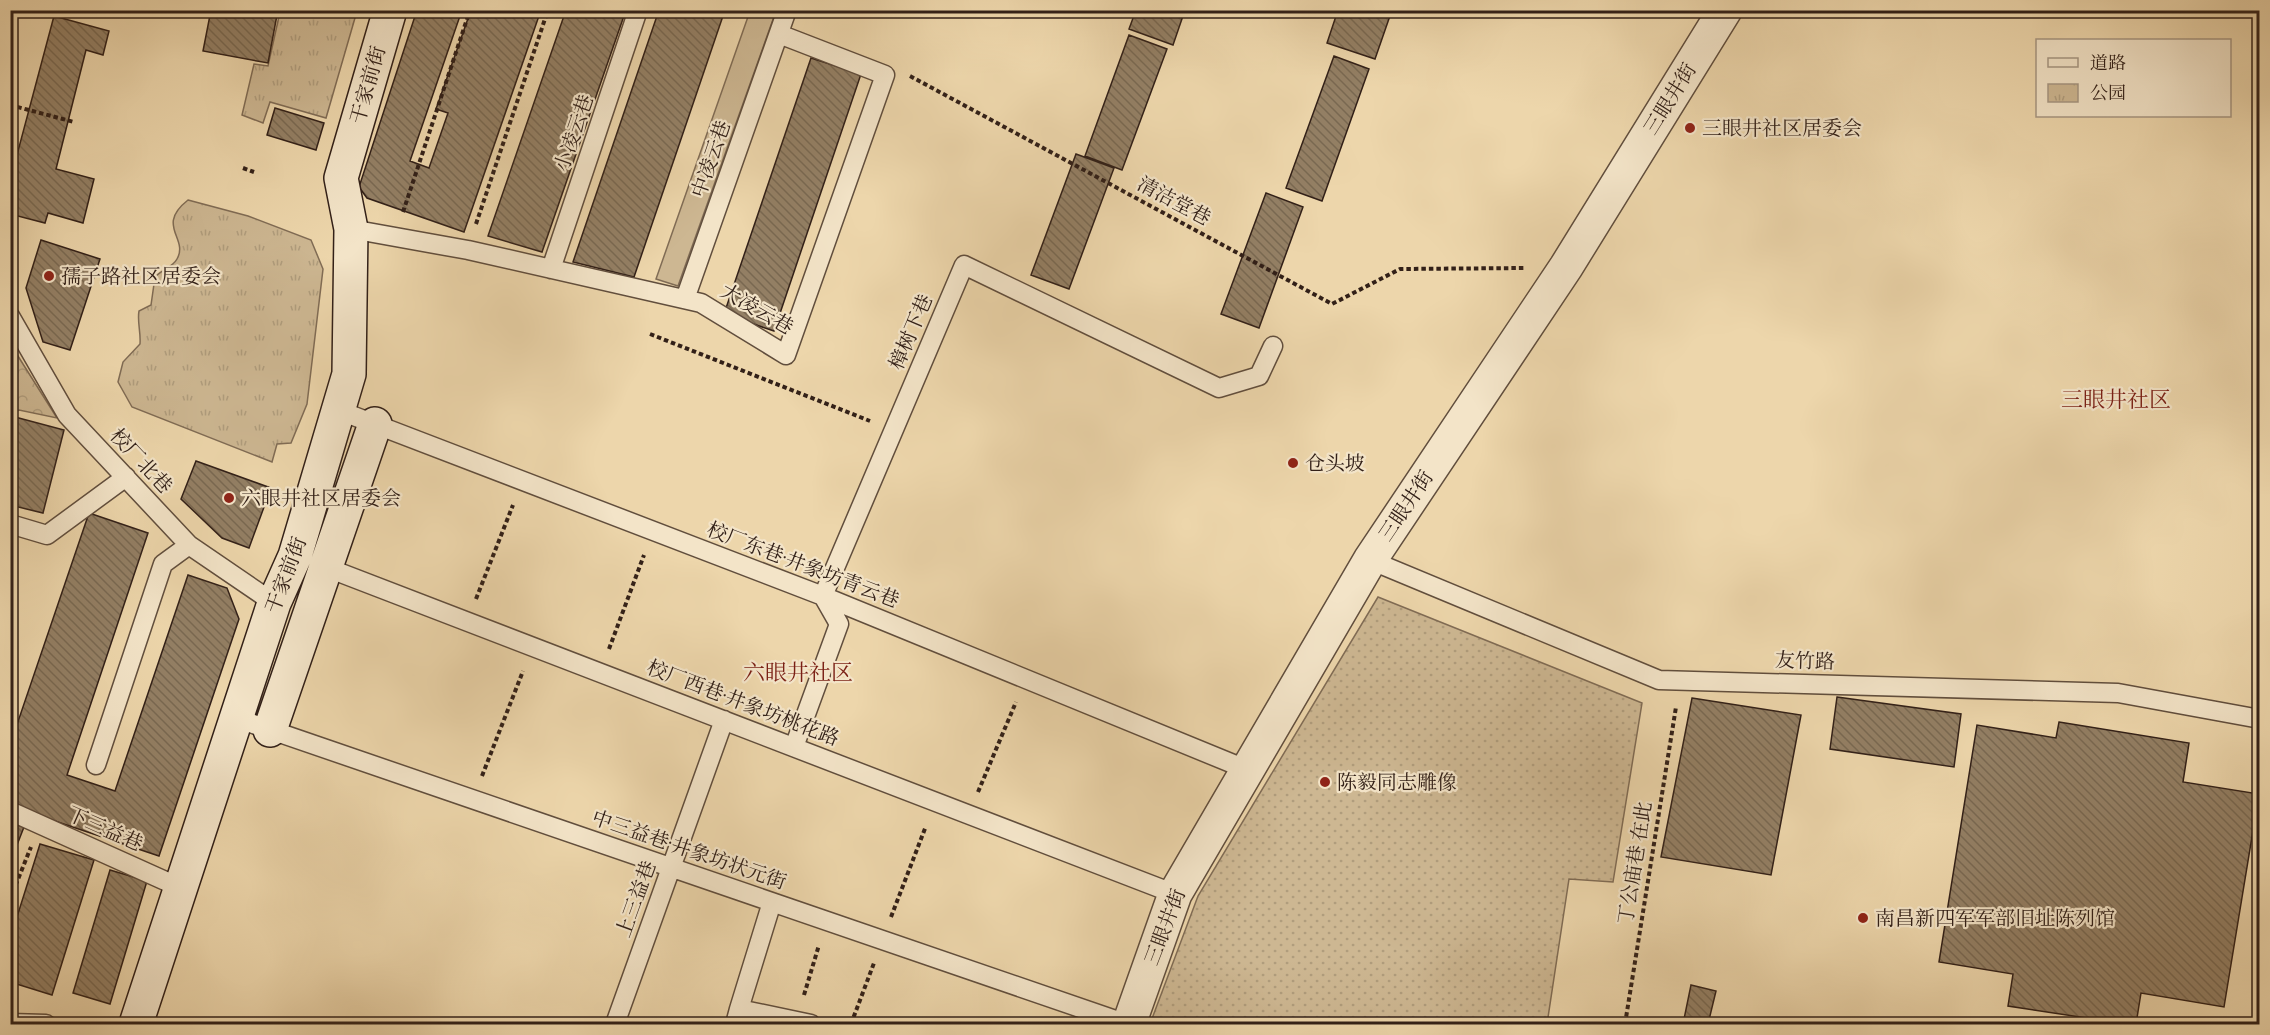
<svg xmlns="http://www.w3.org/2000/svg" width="2270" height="1035" font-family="'IM FELL Double Pica','Noto Serif SC',serif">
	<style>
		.grass { fill: #cdb792; stroke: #806c55; stroke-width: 1.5 }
		.forest { fill: url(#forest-crowns); stroke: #806c55; stroke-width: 1.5 }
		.park { fill: url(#park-tufts); stroke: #806c55; stroke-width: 1.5 }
		.garden { fill: url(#garden-dots); stroke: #806c55; stroke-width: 1.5 }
		.building { fill: url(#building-back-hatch); stroke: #322018; stroke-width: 1.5 }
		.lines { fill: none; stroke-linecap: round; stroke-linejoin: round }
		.lane-casing { stroke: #614e3d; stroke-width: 21 }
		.street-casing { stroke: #614e3d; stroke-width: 36 }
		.secondary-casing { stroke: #322018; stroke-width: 36 }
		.path { stroke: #322018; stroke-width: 4; stroke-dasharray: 4.5 3; stroke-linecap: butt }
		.lane { stroke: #f3e4c8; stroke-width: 18 }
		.street { stroke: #f3e4c8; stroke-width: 33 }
		.secondary { stroke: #f3e4c8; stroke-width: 33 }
		.poi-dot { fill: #8f2418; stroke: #f3e4c8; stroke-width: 2 }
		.labels { text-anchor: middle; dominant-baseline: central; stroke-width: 4.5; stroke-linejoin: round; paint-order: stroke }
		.street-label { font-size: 20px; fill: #322018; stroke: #f3e4c8 }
		.poi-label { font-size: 20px; fill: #322018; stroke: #f3e4c8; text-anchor: start }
		.quarter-label { font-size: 22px; fill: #7a1f14; stroke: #f3e4c8 }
	</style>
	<defs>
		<pattern id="forest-crowns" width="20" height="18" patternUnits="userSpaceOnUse" patternTransform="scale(1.5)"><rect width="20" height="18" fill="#cdb792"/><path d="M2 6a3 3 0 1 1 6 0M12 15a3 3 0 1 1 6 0" fill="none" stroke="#b09d7d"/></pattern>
		<pattern id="park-tufts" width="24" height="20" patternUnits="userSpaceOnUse" patternTransform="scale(1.5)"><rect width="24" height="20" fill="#cdb792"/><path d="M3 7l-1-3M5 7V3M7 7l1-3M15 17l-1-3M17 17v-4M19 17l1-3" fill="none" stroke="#b09d7d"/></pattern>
		<pattern id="garden-dots" width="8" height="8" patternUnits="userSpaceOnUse" patternTransform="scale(1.5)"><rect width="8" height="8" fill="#cdb792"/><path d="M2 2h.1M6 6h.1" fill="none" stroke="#b09d7d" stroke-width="1.8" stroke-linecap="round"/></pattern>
		<pattern id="building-back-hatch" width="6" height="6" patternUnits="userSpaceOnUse" patternTransform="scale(1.5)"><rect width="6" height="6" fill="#937f64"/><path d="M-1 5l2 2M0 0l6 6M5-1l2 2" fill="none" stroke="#796851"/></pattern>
	</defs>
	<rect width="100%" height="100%" fill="#edd6ab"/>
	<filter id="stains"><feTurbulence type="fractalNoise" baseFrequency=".00333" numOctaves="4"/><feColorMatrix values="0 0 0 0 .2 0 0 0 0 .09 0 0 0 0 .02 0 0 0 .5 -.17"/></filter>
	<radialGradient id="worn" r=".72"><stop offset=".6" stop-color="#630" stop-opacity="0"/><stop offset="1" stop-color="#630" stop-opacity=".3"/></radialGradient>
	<path class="grass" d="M750 11H776L678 286 656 279Z"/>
	<path class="forest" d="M11 345 57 418 19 410 11 414Z"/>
	<path class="park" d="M275 11H357L326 118 270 102 263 123 242 115 254 64 268 66 280 12Z
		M188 200 248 216 311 240 323 269 307 404 291 443 277 444 272 462 132 407 118 382 123 362 140 344C141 332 137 322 139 311L151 305 155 277C161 270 173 267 177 259 189 238 155 226 188 200Z"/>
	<path class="garden" d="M1378 597 1642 703 1613 882 1569 879 1547 1024H1150L1198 896Z"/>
	<path class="building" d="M211 10H253L277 15 268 63 203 51Z
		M417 10H462L410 161 429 168 448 113 436 109 471 10H541L464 232 367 198 359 187Z
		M566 10H626L542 252 488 236Z
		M659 10H725L634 277 573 262Z
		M1136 10H1185L1173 45 1129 29Z
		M1338 10H1392L1375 59 1327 43Z
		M54 16 109 31 103 55 86 50 56 169 94 179 83 223 48 213 45 223 10 214V181Z
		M1129 35 1167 49 1122 170 1085 156Z
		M1334 56 1369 69 1322 201 1286 188Z
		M811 58 861 74 774 331 724 314Z
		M275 108 324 123 316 150 267 135Z
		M1076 154 1114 168 1069 289 1031 275Z
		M1266 193 1303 207 1259 328 1221 314Z
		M41 240 100 259 70 350 43 342 26 288Z
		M15 417 64 430 43 513 10 505V432Z
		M196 461 271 488 249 548 222 538 181 499Z
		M89 513 148 533 67 775 115 791 188 575 227 588 239 619 159 856 10 806V745Z
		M1837 697 1961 714 1954 767 1830 749Z
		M1692 698 1801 715 1771 875 1661 857Z
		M2059 722 2189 743 2183 782 2259 794 2224 1007 2141 993 2136 1024H2126L2008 1006 2013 974 1939 962 1977 725 2056 738Z
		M10 822 24 827 10 863Z
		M40 844 94 860 52 995 10 982V939Z
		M110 870 147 881 110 1004 73 993Z
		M1691 985 1716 991 1708 1024H1683Z"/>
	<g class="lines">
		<g class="lane-casing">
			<path id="lane" d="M351 229 468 250 701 303 786 355 885 75 779 34
				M551 269 638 10
				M685 299 787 10
				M10 316 67 415 189 545 274 603
				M338 410 823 596 1248 770
				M10 524 47 535 126 477
				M1370 560 1659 680 2118 693 2260 719
				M320 565 1175 894
				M236 718 1127 1024
				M794 747 839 624 823 596 964 265 1219 388 1259 376 1273 346
				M96 765 163 564 189 545
				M10 811 181 888
				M739 1009 772 902
				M10 1023 46 1024
				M615 1024 724 720
				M735 1024 739 1009 811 1024"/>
		</g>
		<g class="street-casing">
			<path id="street" d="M1129 1024 1175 894 1370 560 1566 267 1725 10"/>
		</g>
		<g class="secondary-casing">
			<path id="secondary" d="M270 730 375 424
				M136 1024 274 603 295 556 349 374 351 229 341 178 390 10"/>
		</g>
		<path class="path" d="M910 76 1332 304 1400 269 1526 268
			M10 105 74 122
			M243 168 254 172
			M403 212 470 10
			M476 224 548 10
			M650 334 870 421
			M476 599 513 505
			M609 649 644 555
			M482 776 523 671
			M978 792 1016 702
			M10 899 31 847
			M891 917 926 826
			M804 995 819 945
			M851 1024 874 963
			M1625 1024 1676 707"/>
		<use href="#lane" class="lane"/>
		<use href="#street" class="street"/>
		<use href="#secondary" class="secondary"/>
	</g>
	<g class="poi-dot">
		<circle cx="1690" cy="128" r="6"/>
		<circle cx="49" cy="276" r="6"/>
		<circle cx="1293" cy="463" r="6"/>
		<circle cx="229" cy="498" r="6"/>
		<circle cx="1325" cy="782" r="6"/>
		<circle cx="1863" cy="918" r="6"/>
	</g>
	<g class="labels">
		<g class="street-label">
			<text transform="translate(368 85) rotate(-74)">干家前街</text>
			<text transform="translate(1670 99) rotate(-58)">三眼井街</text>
			<text transform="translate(574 133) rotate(-71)">小凌云巷</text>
			<text transform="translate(711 159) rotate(-71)">中凌云巷</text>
			<text transform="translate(1174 201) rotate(28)">清洁堂巷</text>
			<text transform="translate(757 309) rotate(30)">大凌云巷</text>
			<text transform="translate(911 332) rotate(-67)">樟树下巷</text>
			<text transform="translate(141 461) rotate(47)">校厂北巷</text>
			<text transform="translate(1406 506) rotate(-56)">三眼井街</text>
			<text transform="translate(803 565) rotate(21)">校厂东巷·井象坊青云巷</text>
			<text transform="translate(286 575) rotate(-69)">干家前街</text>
			<text transform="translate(1805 661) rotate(2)">友竹路</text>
			<text transform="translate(743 703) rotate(21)">校厂西巷·井象坊桃花路</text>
			<text transform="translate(105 829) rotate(24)">下三益巷</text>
			<text transform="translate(689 850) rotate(19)">中三益巷·井象坊状元街</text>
			<text transform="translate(1635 863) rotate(-81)">丁公庙巷 在此</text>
			<text transform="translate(636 899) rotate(-70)">上三益巷</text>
			<text transform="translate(1165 927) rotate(-69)">三眼井街</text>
		</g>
		<g class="poi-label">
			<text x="1702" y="128">三眼井社区居委会</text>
			<text x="61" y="276">孺子路社区居委会</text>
			<text x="1305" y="463">仓头坡</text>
			<text x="241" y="498">六眼井社区居委会</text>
			<text x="1337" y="782">陈毅同志雕像</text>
			<text x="1875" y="918">南昌新四军军部旧址陈列馆</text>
		</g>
		<g class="quarter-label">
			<text x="2116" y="400">三眼井社区</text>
			<text x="798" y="673">六眼井社区</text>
		</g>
	</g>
	<rect width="2270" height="1035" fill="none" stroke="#edd6ab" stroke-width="36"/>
	<rect x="12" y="12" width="2246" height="1011" fill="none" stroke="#322018" stroke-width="3"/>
	<rect x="18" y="18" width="2234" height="999" fill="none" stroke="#322018" stroke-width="1.5"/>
	<rect x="2036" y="39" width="195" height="78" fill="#f3e4c8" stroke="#a69682" stroke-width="1.5"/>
	<rect x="2048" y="58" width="30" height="9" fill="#f3e4c8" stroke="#a69682" stroke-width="1.5"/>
	<text x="2090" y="69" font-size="18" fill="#322018">道路</text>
	<rect x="2048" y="84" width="30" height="18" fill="url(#park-tufts)" stroke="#a69682" stroke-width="1.5"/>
	<text x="2090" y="99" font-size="18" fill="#322018">公园</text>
	<rect width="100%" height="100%" filter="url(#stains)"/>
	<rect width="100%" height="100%" fill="url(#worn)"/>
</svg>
